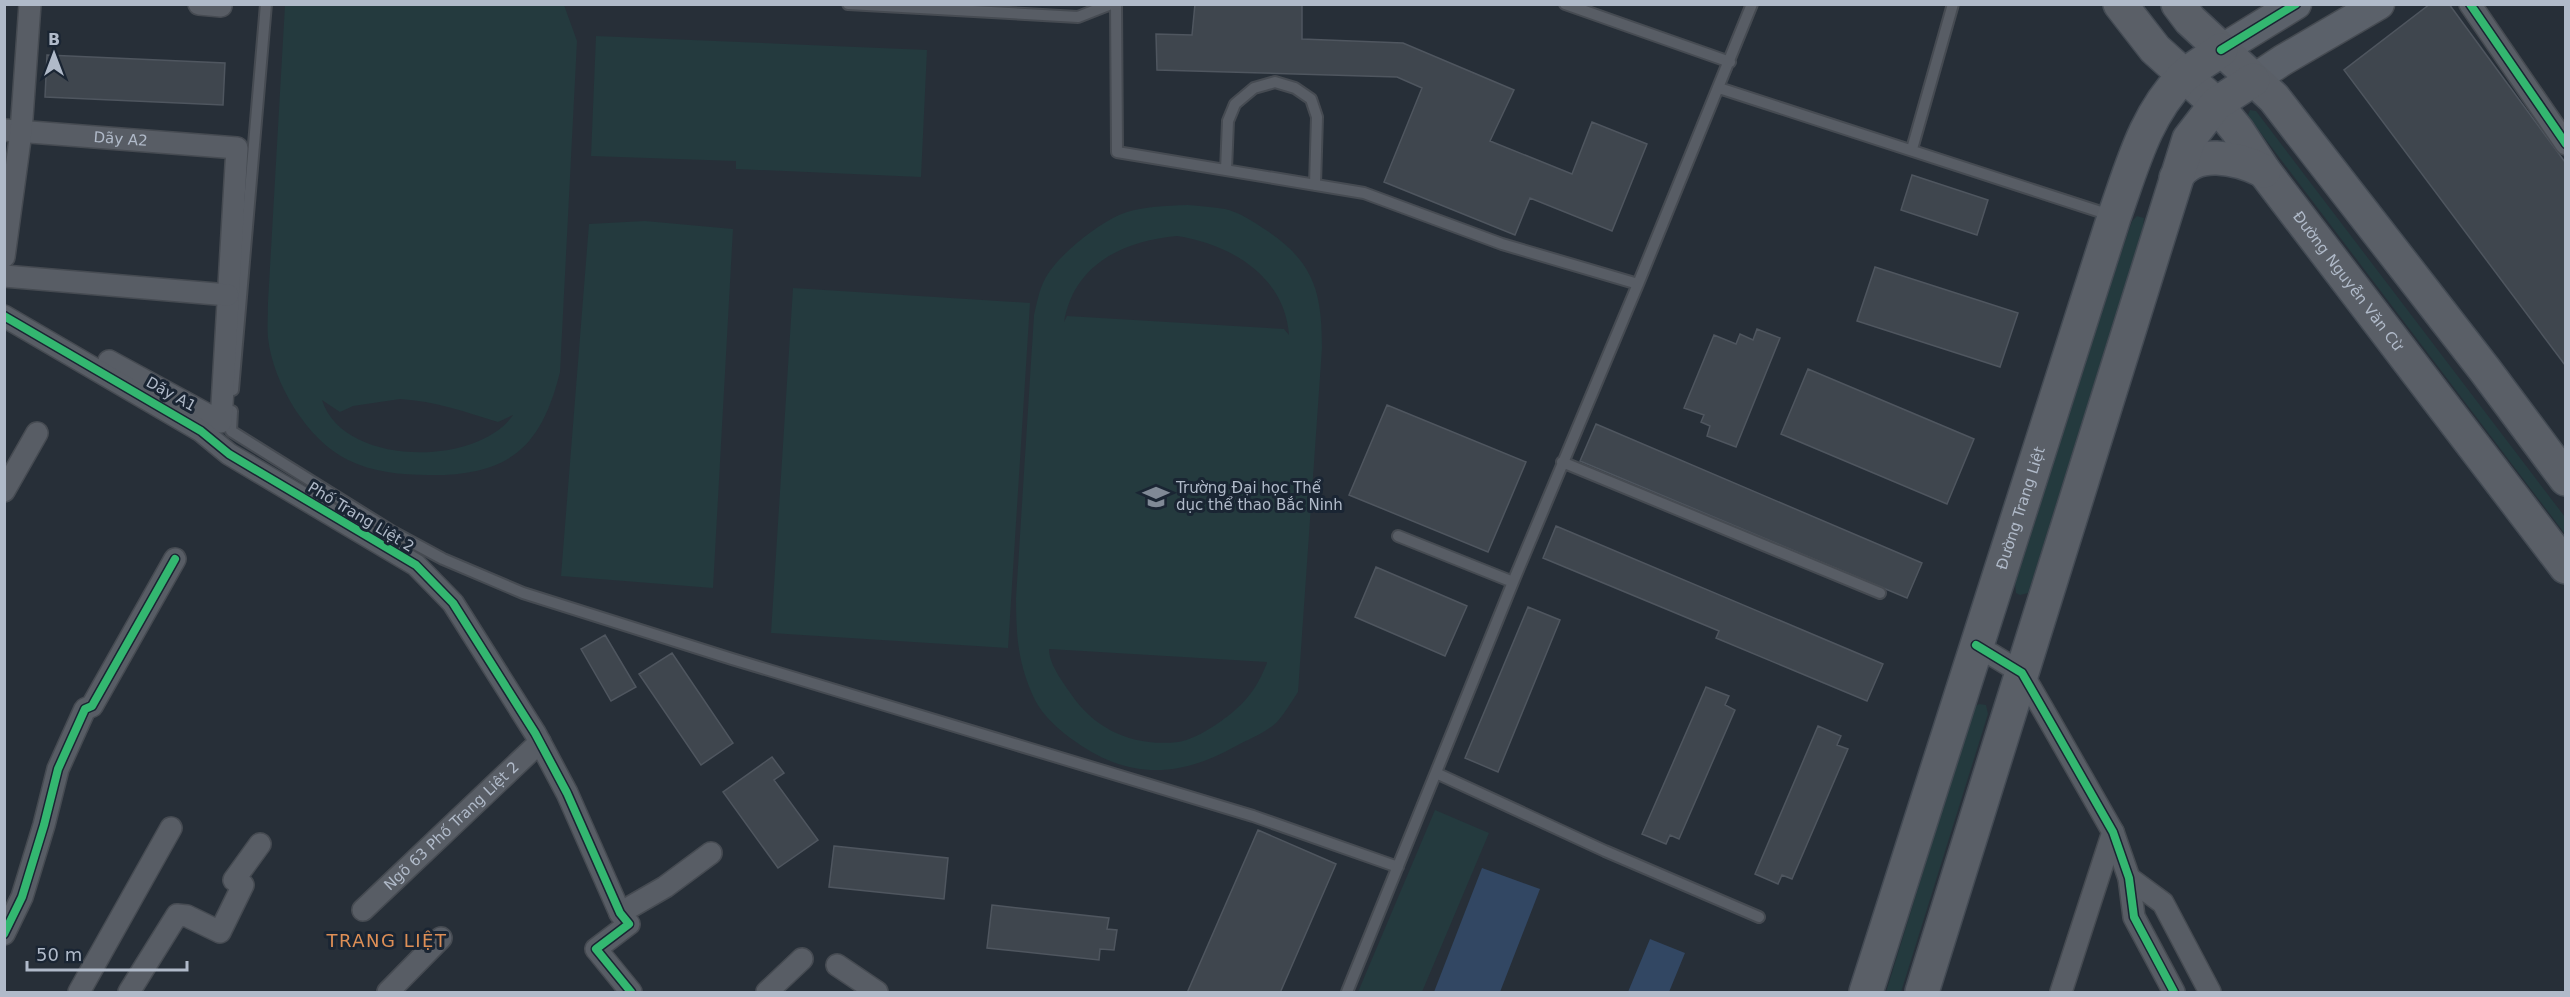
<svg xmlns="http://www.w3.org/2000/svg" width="2570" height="997" font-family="'DejaVu Sans',sans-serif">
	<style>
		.green { fill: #243a3e; fill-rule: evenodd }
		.water { fill: #324763 }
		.building { fill: #3f464e; stroke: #4f565f; stroke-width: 1.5 }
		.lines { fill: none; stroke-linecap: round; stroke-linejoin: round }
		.lane-casing { stroke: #464b52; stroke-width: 14 }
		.street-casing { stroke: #464b52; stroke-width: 24 }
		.secondary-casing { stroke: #464b52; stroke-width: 33 }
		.primary-casing { stroke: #444b54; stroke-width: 36 }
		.lane { stroke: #585d65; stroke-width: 10 }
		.street { stroke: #585d65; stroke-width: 21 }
		.secondary { stroke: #5b616a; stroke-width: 30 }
		.primary { stroke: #5a5f67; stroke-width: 33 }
		.cycleway-casing { stroke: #1a2533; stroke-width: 11 }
		.cycleway { stroke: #33b770; stroke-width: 8 }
		.labels { text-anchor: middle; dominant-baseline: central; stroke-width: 6; stroke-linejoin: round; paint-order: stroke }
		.street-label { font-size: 15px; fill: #b0bac9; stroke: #1a2533 }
		.poi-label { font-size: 15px; fill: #b0bac9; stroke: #1a2533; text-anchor: start }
		.quarter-label { font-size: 18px; letter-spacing: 1.5px; fill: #de8f56; stroke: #1a2533 }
	</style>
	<rect width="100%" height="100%" fill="#272f38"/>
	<path class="green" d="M285 5H564L577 41 560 372C541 449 508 476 428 475 402 475 372 472 348 460 307 440 273 383 268 338 267 327 268 314 268 302ZM400 399C435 401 465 412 498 422L513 415C478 467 343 467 322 400L340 412 353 406Z
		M596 36 927 50 921 177 736 169V161L591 156Z
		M2250 110 2256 111 2565 517V534L2260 132 2248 115Z
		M1188 205C1200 206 1213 207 1225 209 1239 212 1254 222 1266 230 1314 262 1322 292 1322 348L1298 692C1291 702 1285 713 1277 722 1266 733 1247 740 1234 747 1179 778 1128 779 1076 742 1061 732 1043 716 1035 700 1018 664 1016 636 1016 598L1034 315C1037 303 1039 290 1045 279 1057 256 1095 226 1119 215 1140 206 1166 206 1188 205ZM1177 236C1230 244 1285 276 1289 335L1284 329 1067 316 1064 322C1074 264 1123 241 1177 236ZM1049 649 1267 662V663C1262 675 1256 688 1247 698 1233 715 1199 739 1178 742 1134 747 1095 730 1071 694 1062 681 1049 664 1049 649Z
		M2137 216 2144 218 2143 228 2031 584 2028 593 2020 595 2016 593 2015 584 2119 259 2132 221Z
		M645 221 733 229 713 588 561 576 589 224Z
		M793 288 1030 303 1008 648 771 633Z
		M1979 704 1986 705 1988 714 1901 992H1886L1974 707Z
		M1435 810 1489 833 1422 992H1358Z"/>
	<path class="water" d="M1482 868 1540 889 1500 992H1434Z
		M1650 939 1685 953 1669 992H1628Z"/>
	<path class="building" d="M1195 4H1302V39L1403 43 1514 90 1490 141 1572 174 1592 122 1647 144 1612 231 1530 198 1515 235 1384 182 1422 88 1397 77 1157 70 1156 34 1192 35Z
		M2430 4H2449L2565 162V365L2344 70Z
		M47 55 225 63 223 105 45 97Z
		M1912 175 1988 200 1977 235 1901 210Z
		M1875 267 2018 313 2000 367 1857 321Z
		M1757 329 1780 338 1736 447 1707 436 1710 426 1701 422 1704 415 1684 408 1714 335 1736 344 1740 334 1753 340Z
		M1808 369 1974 439 1947 504 1781 434Z
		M1387 405 1526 462 1488 552 1349 495Z
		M1596 424 1922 563 1907 598 1580 461Z
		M1556 526 1883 664 1867 701 1716 638 1719 631 1543 558Z
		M1376 567 1467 606 1445 656 1355 617Z
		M1528 607 1560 620 1498 772 1465 758Z
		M605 635 636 687 611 701 581 649Z
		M672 653 733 743 701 765 639 674Z
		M1706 687 1729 696 1725 705 1735 710 1679 839 1670 835 1666 844 1642 834Z
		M1818 726 1841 736 1837 745 1848 749 1792 879 1782 875 1778 884 1755 874Z
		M772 757 784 773 774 780 818 840 778 868 723 792Z
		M1258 830 1336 864 1280 993H1187Z
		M834 846 948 858 944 899 829 887Z
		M992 905 1109 918 1107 929 1117 930 1114 950 1100 949 1099 960 987 948Z"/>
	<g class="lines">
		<g class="lane-casing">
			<path id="lane" d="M848 4 1078 17 1111 4
				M1116 4 1117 152 1364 193 1502 244 1638 284
				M1565 4 1730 62
				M1719 88 2110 215
				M1912 149 1953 4
				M1226 170 1228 121 1235 104 1254 88 1275 82 1295 88 1311 99 1317 117 1315 185
				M233 390 266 4
				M232 411 231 431 393 532 443 559 523 593 732 659 1253 816 1398 867
				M1562 462 1880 593
				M1398 536 1513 582
				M1436 773 1605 851 1759 917
				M1347 992 1513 582 1638 284 1752 4"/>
		</g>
		<g class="street-casing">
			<g id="street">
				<path d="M199 4 221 6"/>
				<path d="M2470 4 2566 144"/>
				<path id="s1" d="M4 130 237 148 221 422 109 361"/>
				<path d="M4 257 21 132 30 4"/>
				<path d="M4 276 228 295"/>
				<path d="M4 316 201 431 229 454 416 565 453 603 535 733 567 793 620 913 629 924 596 949 631 992"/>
				<path d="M4 491 37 433"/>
				<path d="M1976 645 2022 673 2052 725 2113 832 2129 878 2134 917 2174 992"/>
				<path d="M2129 878 2163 903 2210 992"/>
				<path id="s2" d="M363 910 540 742"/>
				<path d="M620 913 665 887 711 853"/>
				<path d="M4 934 22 897 44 825 58 769 85 709 92 706 175 559"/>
				<path d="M837 965 877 992"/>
				<path d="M79 992 171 828"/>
				<path d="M129 992 177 915 187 916 220 932 243 885 234 880 260 844"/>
				<path d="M388 992 441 938"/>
				<path d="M767 992 802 959"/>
				<path d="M2061 992 2113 832"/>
			</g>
		</g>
		<g class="secondary-casing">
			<path id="secondary" d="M2221 50 2296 4
				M2253 80 2283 60 2379 4"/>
		</g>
		<g class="primary-casing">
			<g id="primary">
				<path id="s3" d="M2120 4 2155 49 2216 104 2237 130 2264 171 2566 567"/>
				<path d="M2178 4 2190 20 2274 98 2485 370 2566 479"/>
				<path d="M2176 178C2193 147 2238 158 2264 171"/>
				<path id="s4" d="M1866 992 2114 217C2132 167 2145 115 2183 77 2194 67 2209 59 2221 50"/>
				<path d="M1922 992 2189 139 2216 104 2253 80"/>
			</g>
		</g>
		<use href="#lane" class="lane"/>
		<use href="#street" class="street"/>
		<use href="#secondary" class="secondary"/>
		<use href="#primary" class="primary"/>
		<g class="cycleway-casing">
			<path id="cycleway" d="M2470 4 2566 144
				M2221 50 2296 4
				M4 316 201 431 229 454 416 565 453 603 535 733 567 793 620 913 629 924 596 949 631 992
				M1976 645 2022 673 2052 725 2113 832 2129 878 2134 917 2174 992
				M4 934 22 897 44 825 58 769 85 709 92 706 175 559"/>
		</g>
		<use href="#cycleway" class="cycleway"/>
	</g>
	<defs>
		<g id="university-bare" transform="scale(2.07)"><path d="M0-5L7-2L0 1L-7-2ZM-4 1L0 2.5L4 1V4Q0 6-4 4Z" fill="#808996" stroke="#1a2533" stroke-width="2.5" paint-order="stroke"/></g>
	</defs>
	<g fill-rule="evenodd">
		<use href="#university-bare" x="1156" y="497"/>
	</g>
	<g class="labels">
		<g class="street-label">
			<text stroke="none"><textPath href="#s1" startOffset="117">Dãy A2</textPath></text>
			<text stroke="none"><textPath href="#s3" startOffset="360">Đường Nguyễn Văn Cừ</textPath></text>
			<text transform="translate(171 394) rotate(29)">Dãy A1</text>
			<text stroke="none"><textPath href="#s4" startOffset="508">Đường Trang Liệt</textPath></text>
			<text transform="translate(361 517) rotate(31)">Phố Trang Liệt 2</text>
			<text stroke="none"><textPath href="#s2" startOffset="122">Ngõ 63 Phố Trang Liệt 2</textPath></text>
		</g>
		<g class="poi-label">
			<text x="1176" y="488">Trường Đại học Thể<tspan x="1176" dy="17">dục thể thao Bắc Ninh</tspan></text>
		</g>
		<g class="quarter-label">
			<text x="387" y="940">TRANG LIỆT</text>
		</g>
	</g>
	<rect width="2570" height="997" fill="none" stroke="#b0bac9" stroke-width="12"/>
	<g transform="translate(54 54)" stroke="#1a2533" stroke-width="4.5" paint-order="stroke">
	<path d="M0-4.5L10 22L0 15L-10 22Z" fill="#b0bac9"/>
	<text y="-9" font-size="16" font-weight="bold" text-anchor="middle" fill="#b0bac9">B</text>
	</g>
	<path d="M27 961v9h160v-9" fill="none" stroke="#b0bac9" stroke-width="3"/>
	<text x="36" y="961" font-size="18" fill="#b0bac9" stroke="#1a2533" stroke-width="4.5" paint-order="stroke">50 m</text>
</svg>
